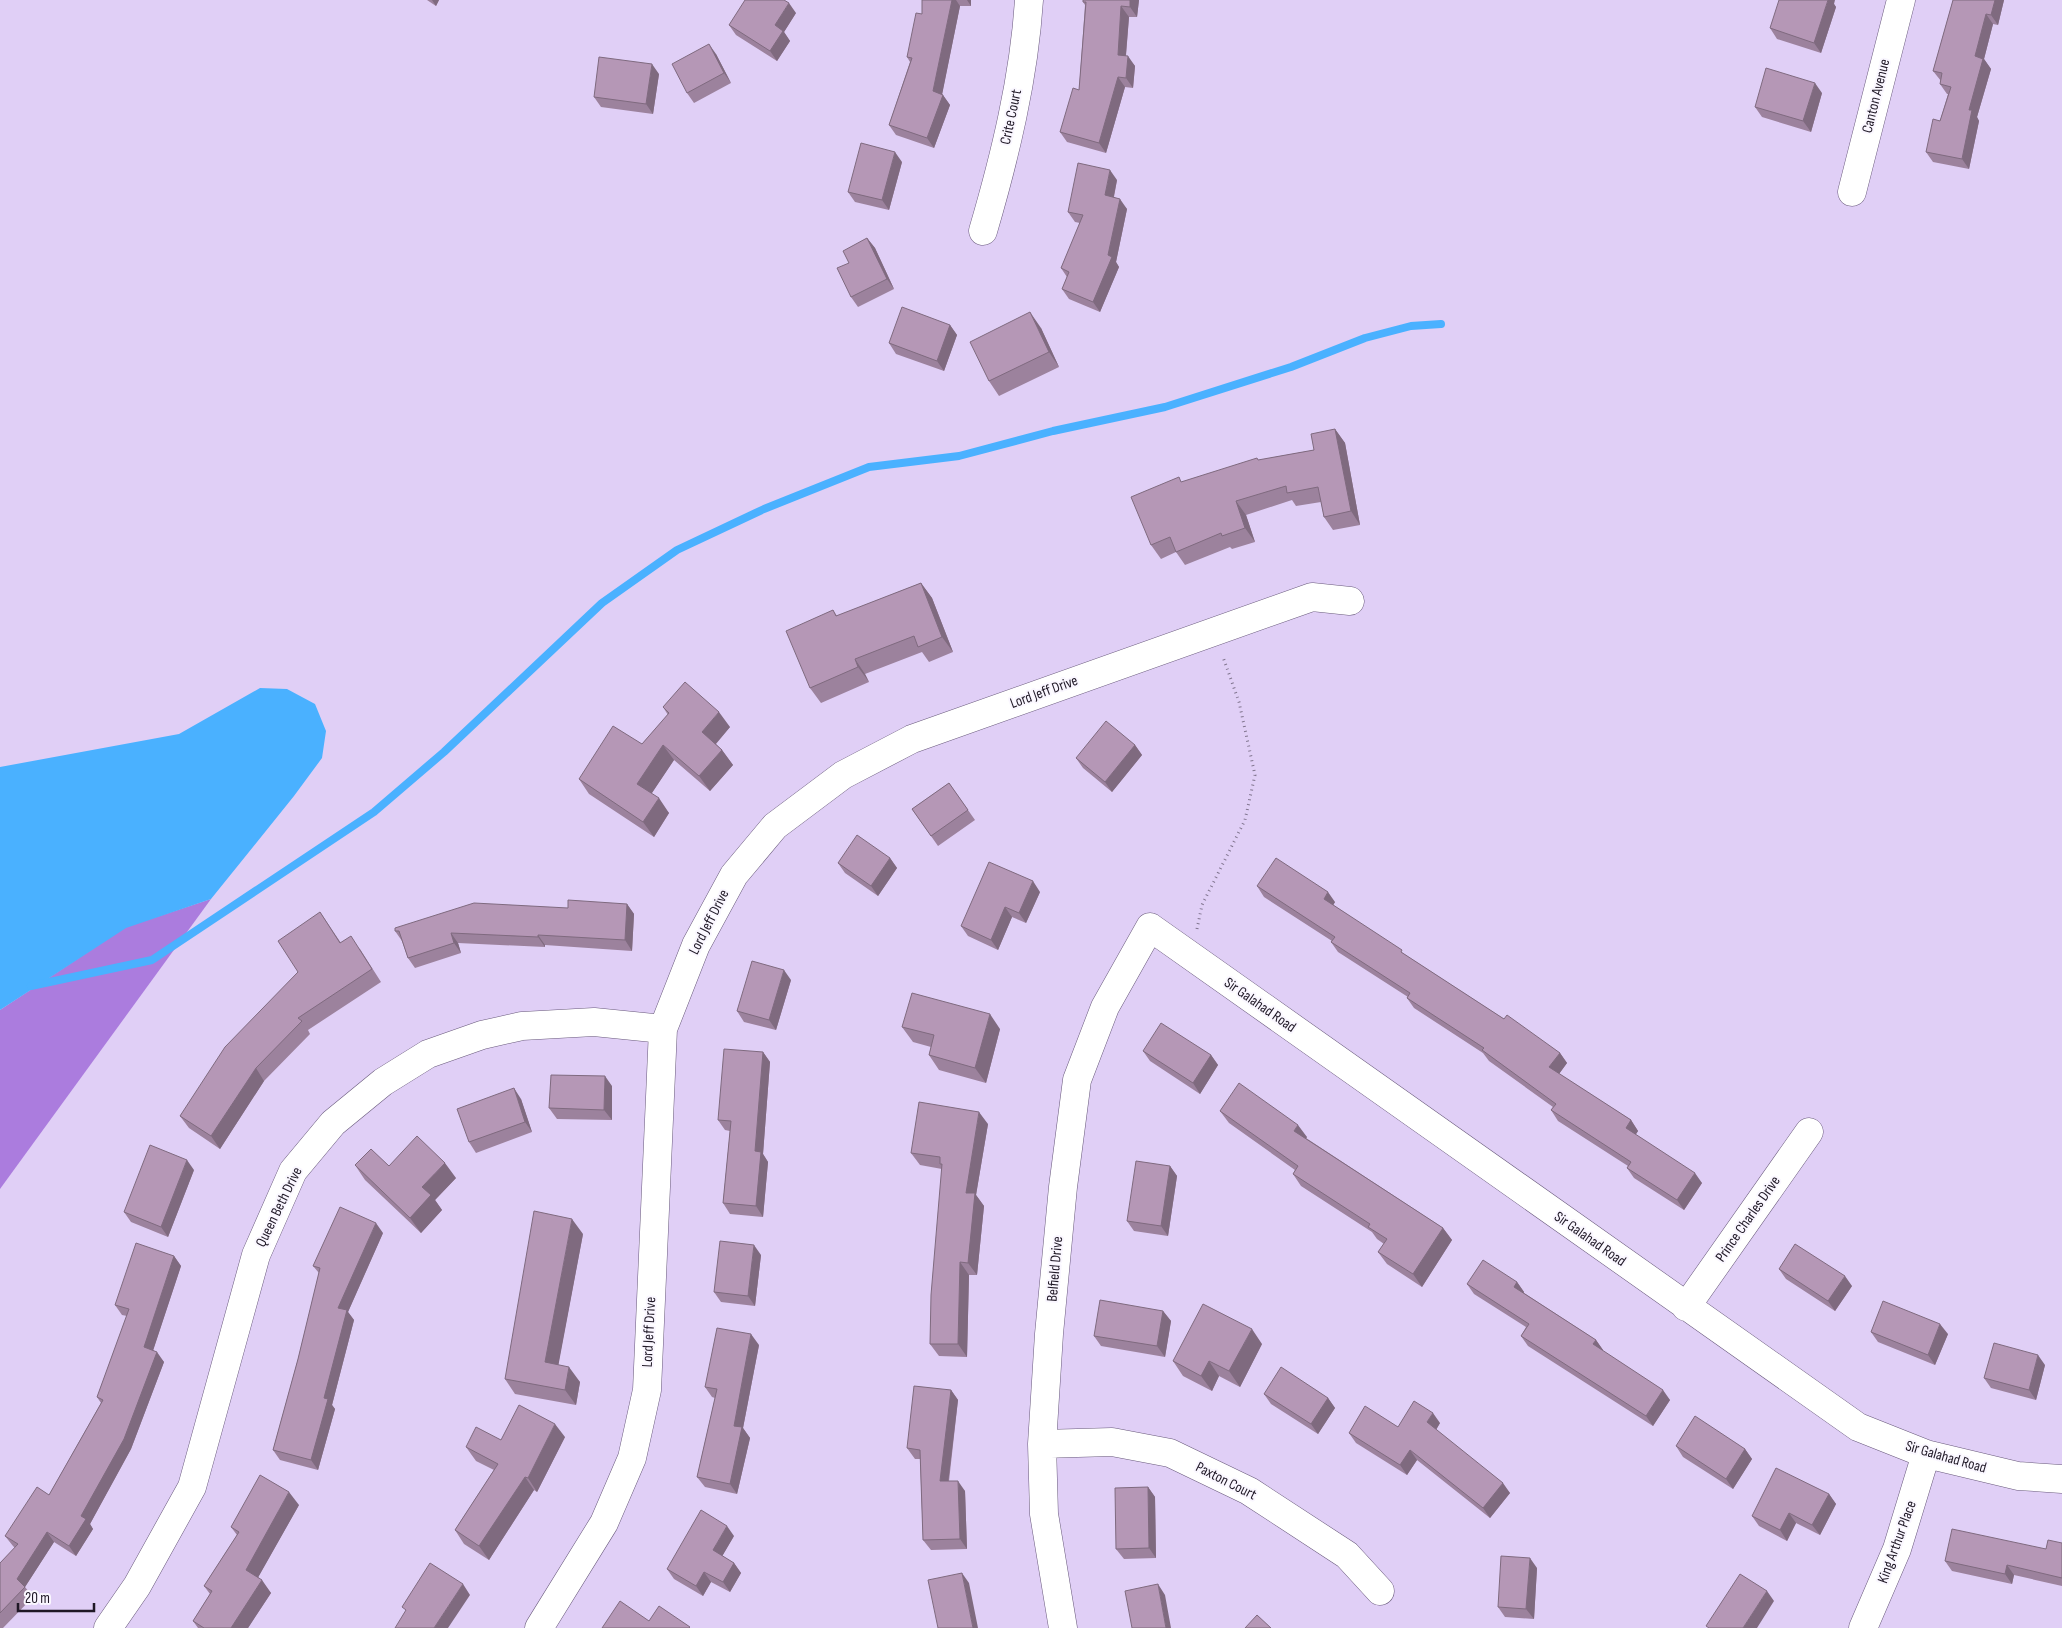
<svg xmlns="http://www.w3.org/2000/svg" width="2062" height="1628" font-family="'Sofia Sans Condensed',sans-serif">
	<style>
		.forest { fill: #ab7cde }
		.water { fill: #4ab1ff }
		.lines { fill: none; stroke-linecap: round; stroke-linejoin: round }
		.stream { stroke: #4ab1ff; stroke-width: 8 }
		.minor-casing { stroke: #695a7c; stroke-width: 29 }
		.path { stroke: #827690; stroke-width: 3; stroke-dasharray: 1 4; stroke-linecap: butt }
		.minor { stroke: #fff; stroke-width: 28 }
		.wall { fill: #9c829d }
		.shaded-wall { fill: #7f6a7f }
		.building { fill: #b597b6; stroke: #7f6a7f }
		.labels { text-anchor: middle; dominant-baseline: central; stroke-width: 4; stroke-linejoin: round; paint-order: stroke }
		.street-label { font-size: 15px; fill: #1f1826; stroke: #faf7ff }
	</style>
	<rect width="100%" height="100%" fill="#e0cff6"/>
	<path class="forest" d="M211 899 0 1189V1010L126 927Z"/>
	<path class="water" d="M260 688 287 689 315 704 326 731 322 758 294 796 211 899 126 928 0 1010V767L179 734Z"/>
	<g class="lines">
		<path class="stream" d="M31 986 152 960 374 812 444 752 602 603 677 550 764 509 869 467 959 456 1053 431 1165 407 1291 367 1365 338 1411 326 1441 324"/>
		<g class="minor-casing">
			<path id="minor" d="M1852 192 1901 0
				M983 231C1005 156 1024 78 1029 0
				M1686 1307 1809 1132
				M1042 1444 1112 1442 1170 1453 1249 1491 1347 1555 1380 1591
				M108 1628 137 1586 192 1487 256 1255 293 1171 333 1123 383 1082 428 1054 482 1035 522 1026 594 1022 663 1029
				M539 1628 604 1523 632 1458 647 1390 663 1029 696 945 734 875 775 826 843 775 912 739 1312 597 1350 601
				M1063 1628 1044 1514 1042 1444 1049 1334 1063 1187 1077 1080 1105 1007 1150 927 1858 1427 1926 1454 2018 1476 2062 1479
				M1863 1628 1897 1549 1926 1454"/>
		</g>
		<path class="path" d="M1197 929 1202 905 1245 820 1255 775 1239 702 1223 657"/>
		<use href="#minor" class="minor"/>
	</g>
	<path class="wall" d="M427 0H439L436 6Z
		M922 0H971V6H960L942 94 950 105 934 148 896 135 889 125 910 62 907 57 922 14Z
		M1139 0 1137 17H1129L1126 56 1135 66 1133 88 1125 87 1106 153 1067 142 1060 132 1079 90 1085 5 1083 2Z
		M1953 0H2004L1998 25 1993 24 1984 59 1991 69 1977 117 1979 121 1969 169 1933 162 1926 152 1940 121 1948 94H1947L1940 84 1941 81 1933 71Z
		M1834 4 1836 7 1821 53 1777 39 1770 28Z
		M796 13 784 32 790 41 777 61 736 35 729 25Z
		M716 54 731 83 694 103 687 93Z
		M659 74 653 114 601 107 594 97Z
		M1822 93 1811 132 1762 117 1755 107Z
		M902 162 889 210 855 202 848 192Z
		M1117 180 1114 197 1127 209 1116 262 1119 267 1100 312 1069 299 1062 289 1067 277 1061 268 1080 223 1075 222 1068 212Z
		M867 238 875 248 894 289 858 307 851 297 849 263Z
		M950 325 957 335 944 371 896 354 889 343Z
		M1041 328 1059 367 999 396 989 381Z
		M1335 429 1345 443 1360 525 1333 530 1324 517 1321 502 1296 506 1292 500 1246 515 1255 542 1232 549 1230 547 1185 565 1176 552 1161 559 1151 545 1182 482 1259 460 1314 450Z
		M921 583 932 598 953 652 929 662 922 652 865 674 869 682 821 703 810 688 833 610 837 616Z
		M663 707 730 727 716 744 722 750 733 765 710 791 674 760 651 794 669 813 654 837 589 794 579 779 642 744 668 715Z
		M1135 745 1142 755 1112 792 1083 768 1076 758Z
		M949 783 975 820 938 846 912 809Z
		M890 858 897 868 878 896 845 873 838 863Z
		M1257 886 1335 902 1333 905 1407 956 1504 1019 1560 1053 1567 1063 1559 1074 1631 1120 1638 1131 1635 1135 1702 1183 1684 1210 1634 1178 1627 1168 1628 1166 1558 1121 1551 1110 1553 1107 1489 1061 1483 1053 1414 1008 1407 998 1408 997 1338 952 1331 942 1332 941 1264 897Z
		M1040 892 1026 923 1012 917 998 950 968 936 961 926Z
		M627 904 634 914 632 951 545 945V947L458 943 461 953 415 968 408 958 402 941 395 931 568 908Z
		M320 912 341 943 360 949 381 982 308 1030 310 1034 264 1081 220 1149 189 1128 180 1116 298 972Z
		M791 980 776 1030 744 1022 737 1011Z
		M902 1027 1000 1029 986 1083 939 1070 929 1055 931 1047 913 1042Z
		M1143 1051 1211 1055 1218 1065 1200 1094 1150 1061Z
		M763 1052 770 1062 763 1154 768 1162 763 1217 730 1214 723 1203 730 1131 725 1130 718 1120Z
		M612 1086V1120L557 1119 549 1108Z
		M521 1099 532 1132 476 1153 469 1142Z
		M1220 1111 1307 1137 1306 1138 1443 1228 1452 1240 1422 1287 1387 1264 1378 1252 1384 1244 1377 1239 1372 1232 1301 1186 1293 1174 1295 1170 1229 1123Z
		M988 1124 976 1195 984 1206 977 1275H969L967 1357 939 1356 930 1344 942 1169 920 1165 911 1153Z
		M355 1165 389 1166 456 1178 435 1200 442 1210 421 1233 365 1180Z
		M1170 1166 1177 1176 1168 1236 1134 1231 1127 1221Z
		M194 1170 168 1237 131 1222 124 1212Z
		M383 1233 348 1312 354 1320 332 1405 335 1409 318 1470 280 1460 273 1450 298 1359 319 1273 313 1266Z
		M583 1234 558 1365 580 1382 576 1405 515 1394 505 1379Z
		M761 1255 755 1306 721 1302 714 1292Z
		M174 1256 181 1266 153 1350 164 1362 131 1449 90 1524 93 1529 76 1556 54 1542 25 1587 33 1597 3 1628H0V1563L15 1548 13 1546 5 1536 49 1495 101 1403 97 1397 127 1316 122 1315 115 1305Z
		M1779 1269 1852 1286 1835 1311 1786 1279Z
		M1517 1282 1524 1292V1293L1596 1340 1603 1350 1602 1351 1670 1400 1653 1426 1528 1346 1521 1336 1526 1327 1474 1294 1467 1284Z
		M1163 1311 1171 1321 1165 1357 1101 1346 1094 1336Z
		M1871 1332 1948 1334 1935 1365 1878 1342Z
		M1262 1344 1240 1387 1219 1376 1212 1391 1183 1376 1173 1361Z
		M759 1345 743 1428 750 1438 737 1494 705 1487 697 1477 715 1398 712 1397 705 1387Z
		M2045 1365 2036 1400 1991 1388 1984 1378Z
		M951 1390 958 1400 949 1481 965 1491 967 1549 931 1550 923 1540 920 1459H915L907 1448Z
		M1264 1394 1328 1398 1335 1408 1318 1434 1271 1404Z
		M1440 1423 1436 1430 1510 1493 1490 1518 1417 1460 1407 1475 1356 1443 1349 1433 1398 1427Z
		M565 1437 537 1492 534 1490 489 1560 464 1544 455 1530 494 1470 476 1461 466 1447 501 1440Z
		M1676 1446 1745 1449 1752 1459 1733 1489 1683 1457Z
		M1148 1487 1155 1497 1156 1558 1124 1559 1116 1549Z
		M1829 1494 1836 1504 1820 1535 1796 1523 1787 1541 1759 1526 1752 1516Z
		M299 1505 258 1577 271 1593 248 1628H198L193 1621 210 1594 204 1586 237 1535 231 1527Z
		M734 1536 722 1556 734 1563 741 1573 730 1592 711 1582 703 1596 674 1579 667 1569Z
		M2062 1543V1586L2014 1575 2012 1584 1952 1571 1945 1561 2046 1549Z
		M1537 1568 1534 1619 1505 1617 1498 1607Z"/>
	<path class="shaded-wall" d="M432 0H439L436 6Z
		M952 0H956L960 6 941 100 943 95 950 105 934 148 927 138 933 91Z
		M967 0H971V6Z
		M1130 0H1139L1137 17 1130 7Z
		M1828 0H1835L1834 4 1836 7 1821 53 1814 43Z
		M1995 0H2004L1998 25 1991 15Z
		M789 3 796 13 784 32 790 41 777 61 770 51 775 25Z
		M1121 6 1129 17 1125 65 1118 55Z
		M1986 14 1993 24 1984 59 1991 69 1977 117 1979 121 1969 169 1962 159 1969 110 1975 56Z
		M709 44 716 54 731 83 724 73Z
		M1128 56 1135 66 1133 88 1126 78Z
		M652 64 659 74 653 114 646 104Z
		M1118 77 1125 87 1106 153 1099 143Z
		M1815 83 1822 93 1811 132 1803 121Z
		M895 152 902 162 889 210 882 200Z
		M1110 170 1117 180 1112 205 1105 195Z
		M1120 199 1127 209 1116 262 1119 267 1100 312 1093 302 1108 255Z
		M867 238 875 248 894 289 887 279Z
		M1030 312 1041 328 1059 367 1049 352Z
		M950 325 957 335 944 371 937 361Z
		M1335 429 1345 443 1360 525 1351 511Z
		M1236 501 1246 515 1255 542 1245 528Z
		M921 583 932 598 953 652 942 637Z
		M855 659 865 674 869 682 858 667Z
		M719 712 730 727 713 747 702 732Z
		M663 745 674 760 648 799 637 784Z
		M1135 745 1142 755 1112 792 1105 782Z
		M722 750 733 765 710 791 699 776Z
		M659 798 669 813 654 837 643 822Z
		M890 858 897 868 878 896 871 886Z
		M1033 881 1040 892 1026 923 1019 913Z
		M1328 892 1335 902 1331 909 1324 899Z
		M627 904 634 914 632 951 625 940Z
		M1005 907 1012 917 998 950 991 940Z
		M451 933 458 943 461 953 454 943Z
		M538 935 545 945V947L538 937Z
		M784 970 791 980 776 1030 769 1020Z
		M990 1014 1000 1029 986 1083 975 1068Z
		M763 1052 770 1062 763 1154 768 1162 763 1217 756 1206 755 1151Z
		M1560 1053 1567 1063 1556 1078 1549 1067Z
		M1211 1055 1218 1065 1200 1094 1193 1083Z
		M256 1068 264 1081 220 1149 211 1136Z
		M605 1076 612 1086V1120L604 1110Z
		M514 1088 521 1099 532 1132 525 1122Z
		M979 1112 988 1124 976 1195 984 1206 977 1275 968 1263 966 1193Z
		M1631 1120 1638 1131 1633 1139 1626 1128Z
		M1298 1125 1307 1137 1303 1143 1294 1131Z
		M187 1160 194 1170 168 1237 161 1227Z
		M445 1163 456 1178 435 1200 442 1210 421 1233 410 1218 422 1187Z
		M1170 1166 1177 1176 1168 1236 1161 1226Z
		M1695 1173 1702 1183 1684 1210 1677 1200Z
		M572 1219 583 1234 556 1378 545 1362Z
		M376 1223 383 1233 348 1312 354 1320 332 1405 335 1409 318 1470 311 1460 338 1308Z
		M1443 1228 1452 1240 1422 1287 1413 1274Z
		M754 1245 761 1255 755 1306 748 1296Z
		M174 1256 181 1266 151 1357 144 1347Z
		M960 1262 969 1275 967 1357 958 1344Z
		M1845 1276 1852 1286 1835 1311 1828 1301Z
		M1517 1282 1524 1292 1521 1297 1514 1287Z
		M1163 1311 1171 1321 1165 1357 1157 1346Z
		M1940 1324 1948 1334 1935 1365 1928 1355Z
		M1252 1329 1262 1344 1240 1387 1229 1371Z
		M751 1334 759 1345 743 1428 750 1438 737 1494 730 1484 734 1426Z
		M1596 1340 1603 1350 1600 1354 1593 1344Z
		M157 1352 164 1362 131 1449 90 1524 93 1529 76 1556 69 1546 81 1516Z
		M2038 1355 2045 1365 2036 1400 2029 1390Z
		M1209 1361 1219 1376 1212 1391 1201 1376Z
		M569 1367 580 1382 576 1405 565 1390Z
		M951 1390 958 1400 947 1492 940 1481Z
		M1663 1390 1670 1400 1653 1426 1646 1416Z
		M1328 1398 1335 1408 1318 1434 1311 1424Z
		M1433 1413 1440 1423 1434 1433 1427 1422Z
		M555 1424 565 1437 537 1492 528 1478Z
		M1745 1449 1752 1459 1733 1489 1726 1479Z
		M1410 1450 1417 1460 1407 1475 1400 1465Z
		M525 1477 534 1490 489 1560 479 1546Z
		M958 1481 965 1491 967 1549 960 1539Z
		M1503 1483 1510 1493 1490 1518 1483 1508Z
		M1148 1487 1155 1497 1156 1558 1149 1548Z
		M289 1492 299 1505 255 1583 246 1570Z
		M1829 1494 1836 1504 1820 1535 1812 1525Z
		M1789 1513 1796 1523 1787 1541 1780 1530Z
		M727 1526 734 1536 720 1560 713 1550Z
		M47 1532 54 1542 25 1587 17 1579Z
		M1530 1558 1537 1568 1534 1619 1526 1609Z
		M734 1563 741 1573 730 1592 723 1582Z
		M2007 1565 2014 1575 2012 1584 2005 1574Z
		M704 1572 711 1582 703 1596 696 1586Z
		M962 1573 969 1583 978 1628H973Z
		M262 1580 271 1593 248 1628H231Z
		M463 1584 470 1595 448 1628H434Z
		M1158 1584 1165 1595 1171 1628H1166Z
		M1767 1591 1774 1601 1757 1628H1743Z"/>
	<path class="building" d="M745 0H784L789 3 775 25 783 31 770 51 729 25Z
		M922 0H952L933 91 943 95 927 138 889 125 912 58 907 57 916 13 922 14Z
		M1083 0H1130V7L1121 6 1118 55 1128 56 1126 78 1118 77 1099 143 1060 132 1073 88 1079 90 1086 2H1083Z
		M1779 0H1828L1814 43 1770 28Z
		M1953 0H1995L1991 15 1986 14 1975 56 1983 59 1969 110H1972L1962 159 1926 152 1933 119 1940 121 1951 87 1940 84 1942 73 1933 71Z
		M709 44 724 73 687 93 672 64Z
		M599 57 652 64 646 104 594 97Z
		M1766 68 1815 83 1803 121 1755 107Z
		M861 143 895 152 882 200 848 192Z
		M1078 163 1110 170 1105 195 1120 199 1108 255 1112 257 1093 302 1062 289 1069 272 1061 268 1083 215 1068 212Z
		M867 238 887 279 851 297 837 268 849 263 843 251Z
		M902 307 950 325 937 361 889 343Z
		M1030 312 1049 352 989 381 970 342Z
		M1335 429 1351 511 1324 517 1318 487 1287 493 1286 486 1236 501 1245 528 1222 536 1221 533 1176 552 1170 537 1151 545 1131 497 1179 477 1181 482 1257 458 1258 460 1314 450 1311 434Z
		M921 583 942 637 918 647 914 636 855 659 858 667 810 688 786 631 833 610 836 616Z
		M685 682 719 712 702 732 722 750 699 776 663 745 637 784 659 798 643 822 579 779 613 726 642 744 669 713 663 707Z
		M1106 721 1135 745 1105 782 1076 758Z
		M949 783 968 810 931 836 912 809Z
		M857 835 890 858 871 886 838 863Z
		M1276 858 1328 892 1324 899 1402 950 1401 952 1504 1019 1507 1015 1560 1053 1549 1067 1631 1120 1626 1128 1695 1173 1677 1200 1627 1168 1631 1162 1551 1110 1556 1104 1482 1050 1484 1048 1407 998 1410 993 1331 942 1335 937 1257 886Z
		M989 862 1033 881 1019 913 1005 907 991 940 961 926Z
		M568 900 627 904 625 940 538 935V937L451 933 454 943 408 958 399 931H395V928L474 903 568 908Z
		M320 912 340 943 351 936 372 969 298 1018 302 1021 256 1068 211 1136 180 1116 225 1047 298 972 278 941Z
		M752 961 784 970 769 1020 737 1011Z
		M912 993 990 1014 975 1068 929 1055 934 1035 902 1027Z
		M1161 1023 1211 1055 1193 1083 1143 1051Z
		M724 1049 763 1052 755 1151 761 1152 756 1206 723 1203 731 1121 718 1120Z
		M551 1075 605 1076 604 1110 549 1108Z
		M1239 1083 1298 1125 1294 1131 1443 1228 1413 1274 1378 1252 1387 1239 1368 1227 1370 1224 1293 1174 1298 1166 1220 1111Z
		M514 1088 525 1122 469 1142 457 1109Z
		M919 1102 979 1112 966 1193H975L968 1263 960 1262 958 1344H930L931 1295 942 1164H940V1157L911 1153Z
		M417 1136 445 1163 422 1187 431 1195 410 1218 355 1165 371 1149 389 1166Z
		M150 1145 187 1160 161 1227 124 1212Z
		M1136 1161 1170 1166 1161 1226 1127 1221Z
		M340 1207 376 1223 338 1308 347 1310 324 1398 328 1399 311 1460 273 1450 298 1359 320 1268 313 1266Z
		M534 1211 572 1219 545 1362 569 1367 565 1390 505 1379Z
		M720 1241 754 1245 748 1296 714 1292Z
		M136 1243 174 1256 144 1347 157 1352 124 1439 81 1516 86 1519 69 1546 47 1532 17 1579 25 1587 0 1613V1563L18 1544 5 1536 37 1487 49 1495 103 1400 97 1397 129 1309 115 1305Z
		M1795 1244 1845 1276 1828 1301 1779 1269Z
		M1483 1260 1517 1282 1514 1287 1596 1340 1593 1344 1663 1390 1646 1416 1521 1336 1529 1324 1467 1284Z
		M1100 1300 1163 1311 1157 1346 1094 1336Z
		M1883 1301 1940 1324 1928 1355 1871 1332Z
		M1203 1304 1252 1329 1229 1371 1209 1361 1201 1376 1173 1361Z
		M717 1328 751 1334 734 1426 742 1427 730 1484 697 1477 717 1389 705 1387Z
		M1994 1343 2038 1355 2029 1390 1984 1378Z
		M1281 1367 1328 1398 1311 1424 1264 1394Z
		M914 1386 951 1390 940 1481H958L960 1539 923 1540 920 1450 907 1448Z
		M1414 1401 1433 1413 1427 1422 1503 1483 1483 1508 1410 1450 1400 1465 1349 1433 1365 1406 1398 1427Z
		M519 1405 555 1424 528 1478 525 1477 479 1546 455 1530 498 1464 466 1447 476 1427 501 1440Z
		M1695 1416 1745 1449 1726 1479 1676 1446Z
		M1776 1468 1829 1494 1812 1525 1789 1513 1780 1530 1752 1516Z
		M260 1475 289 1492 246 1570 262 1580 231 1628H204L193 1621 212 1591 204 1586 239 1532 231 1527Z
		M1148 1487 1149 1548 1116 1549 1115 1488Z
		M701 1510 727 1526 713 1550 734 1563 723 1582 704 1572 696 1586 667 1569Z
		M1952 1529 2046 1549 2048 1540 2062 1543V1578L2007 1565 2005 1574 1945 1561Z
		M1501 1556 1530 1558 1526 1609 1498 1607Z
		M430 1563 463 1584 434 1628H395L406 1610 402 1607Z
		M962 1573 973 1628H938L928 1580Z
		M1740 1574 1767 1591 1743 1628H1709L1706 1626Z
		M1158 1584 1166 1628H1132L1125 1591Z
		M620 1601 649 1621 659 1606 690 1627 689 1628H602Z
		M1257 1615 1271 1628H1245Z"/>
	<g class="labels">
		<g class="street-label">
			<text transform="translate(1876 96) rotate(-76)">Canton Avenue</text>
			<text transform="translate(1011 117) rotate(-78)">Crite Court</text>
			<text transform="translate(1044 692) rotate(-20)">Lord Jeff Drive</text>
			<text transform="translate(709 922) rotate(-63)">Lord Jeff Drive</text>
			<text transform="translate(1260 1005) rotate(35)">Sir Galahad Road</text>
			<text transform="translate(279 1207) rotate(-64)">Queen Beth Drive</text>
			<text transform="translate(1748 1219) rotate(-55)">Prince Charles Drive</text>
			<text transform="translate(1590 1239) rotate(35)">Sir Galahad Road</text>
			<text transform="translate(1055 1269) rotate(-85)">Belfield Drive</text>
			<text transform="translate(649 1332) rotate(-87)">Lord Jeff Drive</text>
			<text transform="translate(1946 1457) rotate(16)">Sir Galahad Road</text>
			<text transform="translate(1226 1481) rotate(27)">Paxton Court</text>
			<text transform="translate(1897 1542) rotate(-70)">King Arthur Place</text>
		</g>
	</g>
	<path d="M18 1603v8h76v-8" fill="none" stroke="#1f1826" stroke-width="2.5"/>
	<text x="25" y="1603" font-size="15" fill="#1f1826" stroke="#faf7ff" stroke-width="4" paint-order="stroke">20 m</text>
</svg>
